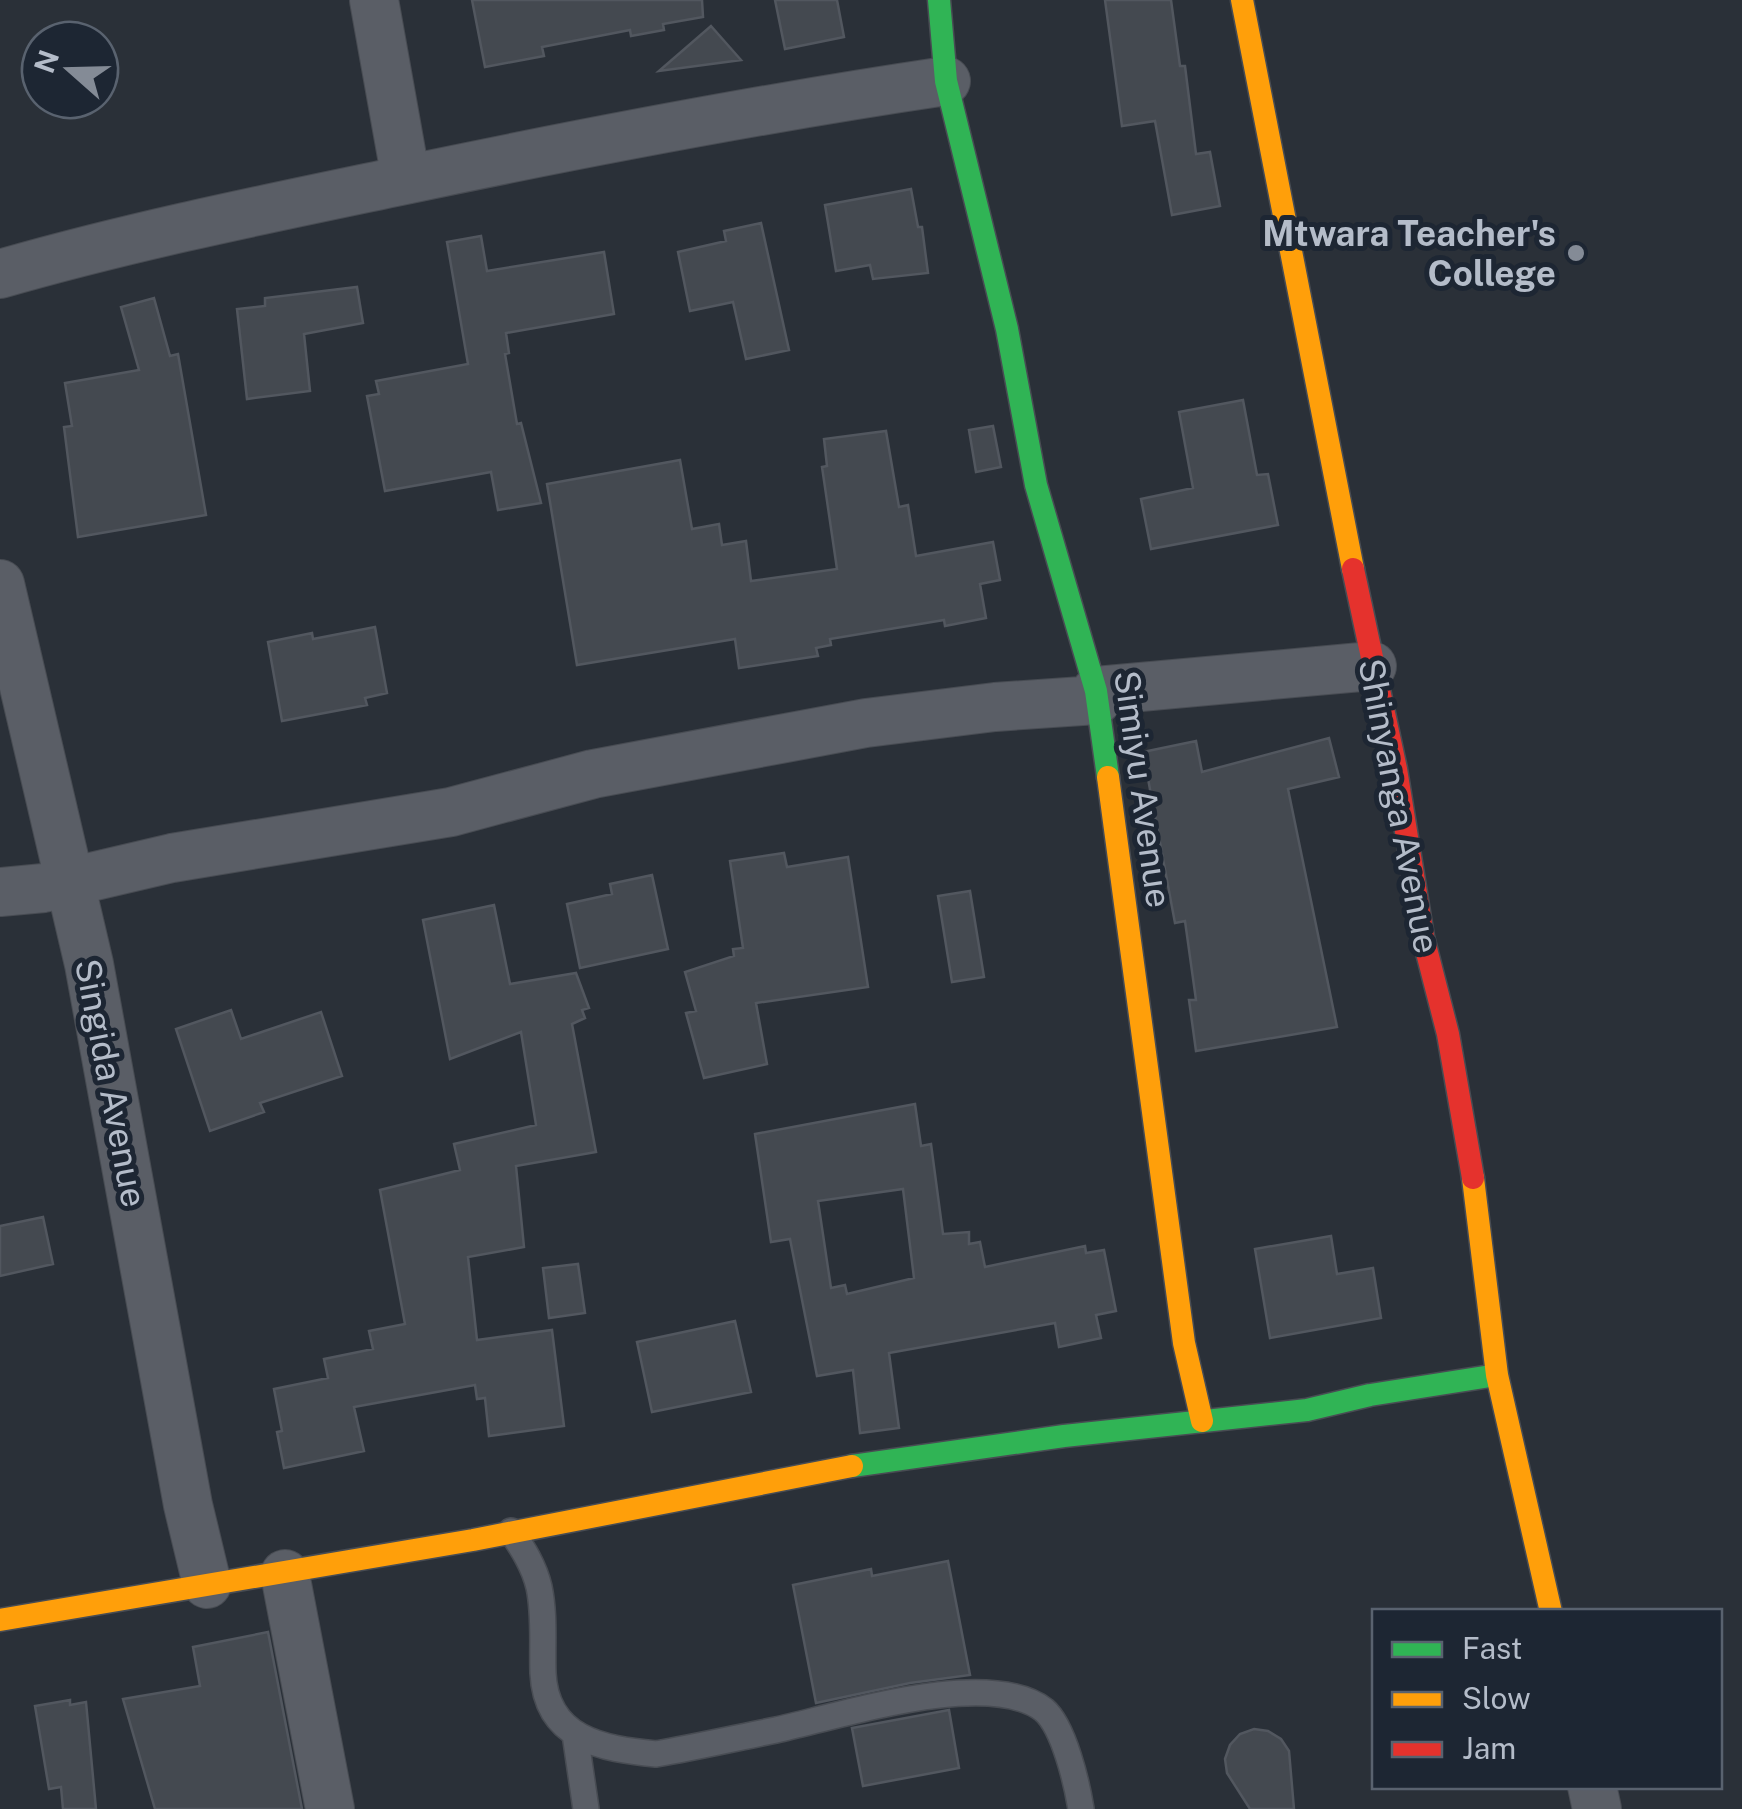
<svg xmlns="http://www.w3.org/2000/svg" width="1742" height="1809" font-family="'Public Sans',sans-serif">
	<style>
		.building { fill: #444950; stroke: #52575f; stroke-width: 2.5; fill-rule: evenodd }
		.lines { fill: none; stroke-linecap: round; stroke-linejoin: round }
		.lane-casing { stroke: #484c53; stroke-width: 28 }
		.street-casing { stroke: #484c53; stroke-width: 50 }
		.fast-casing { stroke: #484c53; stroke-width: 25 }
		.slow-casing { stroke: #484c53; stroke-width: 25 }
		.jam-casing { stroke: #484c53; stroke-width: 25 }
		.lane { stroke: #5a5e66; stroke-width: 25 }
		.street { stroke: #5a5e66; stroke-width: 48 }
		.fast { stroke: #30b455; stroke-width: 22 }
		.slow { stroke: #ff9f0a; stroke-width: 22 }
		.jam { stroke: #e5322d; stroke-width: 22 }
		.poi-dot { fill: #848b96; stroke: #1d2633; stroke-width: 4 }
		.labels { text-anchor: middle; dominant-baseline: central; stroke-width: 10; stroke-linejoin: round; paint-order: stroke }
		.poi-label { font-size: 35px; font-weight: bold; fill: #b4bcc9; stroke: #1d2633; text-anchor: end }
		.street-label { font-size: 35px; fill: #b4bcc9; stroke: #1d2633 }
	</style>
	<rect width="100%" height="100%" fill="#2a3038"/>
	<path class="building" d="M472 0H702L703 17 663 24 664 30 631 36 630 30 542 47 544 56 485 67Z
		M775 0H837L844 37 785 49Z
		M1105 0H1171L1180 66H1185L1196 154 1210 152 1220 206 1172 215 1155 121 1122 126Z
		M711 26 741 60 659 71Z
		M911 189 918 227H922L928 273 873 279 870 265 836 271 825 205Z
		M761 223 789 350 746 359 733 302 690 311 678 252 726 241 724 231Z
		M481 236 487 271 604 252 614 314 506 333 509 353 505 354 517 424 521 423 541 503 498 510 491 472 385 491 367 396 379 394 376 381 468 364 447 242Z
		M357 287 363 323 304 334 310 391 247 399 237 309 265 306V298Z
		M154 298 170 356 178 354 206 515 78 537 64 427 72 426 65 383 139 370 121 307Z
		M1243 400 1257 475 1268 474 1278 525 1151 549 1141 499 1193 488 1179 412Z
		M993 426 1001 467 976 472 969 430Z
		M886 431 899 507 908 505 916 556 993 542 1000 580 980 584 986 618 945 626 944 620 830 639 831 645 816 648 818 656 739 668 735 639 577 665 547 484 680 460 692 529 719 524 722 545 746 541 751 581 837 569 822 467 827 466 824 439Z
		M375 627 387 693 365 698 367 705 282 721 268 642 312 633 313 639Z
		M1329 738 1339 777 1288 789 1337 1027 1196 1051 1189 1000H1196L1185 921 1175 923 1143 752 1196 741 1202 772Z
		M784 853 787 867 848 857 868 987 756 1003 767 1064 704 1078 686 1013 696 1011 685 972 734 956 733 949 743 948 730 861Z
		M652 875 668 949 580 968 567 904 612 894 610 884Z
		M970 891 984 977 952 982 938 896Z
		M494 905 510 984 576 973 589 1008 582 1010 585 1018 572 1024 596 1152 516 1166 524 1247 468 1257 477 1340 552 1330 564 1426 489 1436 485 1398 477 1399 475 1385 354 1407 364 1451 284 1468 277 1432 282 1431 274 1389 328 1378 324 1359 373 1349 369 1331 405 1324 380 1190 460 1170 454 1144 536 1125 521 1032 450 1059 423 920Z
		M231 1010 241 1039 321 1012 342 1076 260 1103 264 1112 210 1131 176 1029Z
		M915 1104 921 1146 931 1144 943 1234 969 1232V1244L980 1242 985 1267 1085 1246 1086 1253 1104 1250 1116 1311 1096 1315 1101 1338 1059 1347 1055 1323 889 1353 899 1428 860 1433 853 1370 817 1376 790 1239 771 1242 755 1134ZM903 1189 914 1278 847 1294 845 1285 831 1288 818 1201Z
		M43 1217 53 1264 0 1276V1226Z
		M1331 1236 1337 1274 1373 1268 1381 1318 1270 1338 1255 1249Z
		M578 1264 585 1313 549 1318 543 1268Z
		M735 1321 751 1392 652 1412 637 1342Z
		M948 1561 970 1675 910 1683 816 1703 793 1585 871 1569 872 1576Z
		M268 1632 302 1809H155L123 1699 200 1686 193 1647Z
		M70 1700V1705L86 1702 96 1809H63L61 1787 49 1789 35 1706Z
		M949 1710 959 1768 863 1786 852 1728Z
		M1254 1729 1268 1731 1281 1739 1289 1751 1294 1809H1250L1227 1773 1225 1759 1230 1745 1240 1734Z"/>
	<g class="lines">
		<g class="lane-casing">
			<path id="lane" d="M511 1531C523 1549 534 1566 539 1587 545 1615 542 1645 543 1673 546 1739 602 1749 656 1754 696 1747 736 1738 776 1730 840 1716 988 1667 1044 1710 1064 1727 1077 1784 1081 1809
				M575 1734 586 1809"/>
		</g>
		<g class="street-casing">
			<path id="street" d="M374 0 406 179
				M0 274C132 236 266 209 400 181 581 143 763 108 946 81
				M0 584 89 964 188 1505 207 1584
				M1096 691 1372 666
				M0 892 44 888 172 858 451 812 593 774 866 723 995 707 1097 700
				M285 1574 330 1809
				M1592 1786 1597 1809"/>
		</g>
		<g class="fast-casing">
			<path id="fast" d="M939 0 946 81 1007 329 1036 485 1096 691 1108 777
				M852 1466 1064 1436 1307 1410 1370 1395 1497 1375"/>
		</g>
		<g class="slow-casing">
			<path id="slow" d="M1242 0 1353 569
				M1108 777 1184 1343 1202 1421
				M1473 1178 1497 1375 1551 1612
				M0 1620 473 1540 852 1466"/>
		</g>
		<g class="jam-casing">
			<path id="jam" d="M1353 569 1396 769 1423 937 1448 1034 1473 1178"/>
		</g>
		<use href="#lane" class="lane"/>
		<use href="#street" class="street"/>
		<use href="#fast" class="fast"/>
		<use href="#slow" class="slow"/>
		<use href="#jam" class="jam"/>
	</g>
	<circle class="poi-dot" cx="1576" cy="253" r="10"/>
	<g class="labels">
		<g class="poi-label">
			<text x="1556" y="233">Mtwara Teacher's<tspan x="1556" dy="40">College</tspan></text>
		</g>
		<g class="street-label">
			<text transform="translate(1143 789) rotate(82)">Simiyu Avenue</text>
			<text transform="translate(1399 806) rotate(79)">Shinyanga Avenue</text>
			<text transform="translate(111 1083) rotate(79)">Singida Avenue</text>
		</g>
	</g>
	<rect x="1372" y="1609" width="350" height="180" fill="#1d2633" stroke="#59626f" stroke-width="2.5"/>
	<rect x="1392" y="1642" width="50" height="15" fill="#30b455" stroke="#59626f" stroke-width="2.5"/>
	<text x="1462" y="1659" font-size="30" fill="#b4bcc9">Fast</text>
	<rect x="1392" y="1692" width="50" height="15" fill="#ff9f0a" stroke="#59626f" stroke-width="2.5"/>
	<text x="1462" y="1709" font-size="30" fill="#b4bcc9">Slow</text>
	<rect x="1392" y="1742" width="50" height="15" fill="#e5322d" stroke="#59626f" stroke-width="2.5"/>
	<text x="1462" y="1759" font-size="30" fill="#b4bcc9">Jam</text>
	<g transform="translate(70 70) rotate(290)"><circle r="48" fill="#1d2633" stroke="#59626f" stroke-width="2.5"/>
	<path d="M0-8L18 38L0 25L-18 38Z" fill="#848b96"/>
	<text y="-15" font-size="28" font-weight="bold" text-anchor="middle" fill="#b4bcc9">N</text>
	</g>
</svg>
